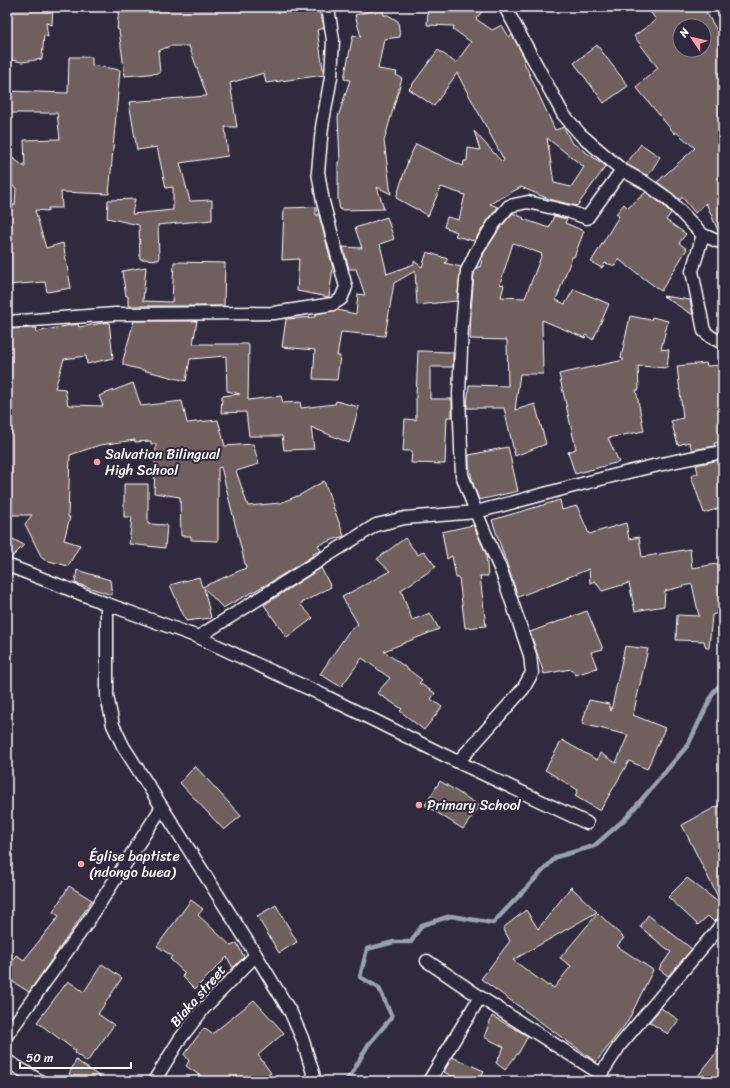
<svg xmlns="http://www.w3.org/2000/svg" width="730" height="1088" font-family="Sriracha,sans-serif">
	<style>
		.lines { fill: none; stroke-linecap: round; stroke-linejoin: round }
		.stream { stroke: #96a3b0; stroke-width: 4.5 }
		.building { fill: #70605d; stroke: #fff; fill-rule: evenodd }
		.street-casing { stroke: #fff; stroke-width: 15 }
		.street { stroke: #2f2a3d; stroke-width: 12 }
		.poi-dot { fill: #ff9aa2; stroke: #2f2a3d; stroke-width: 1.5 }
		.labels { text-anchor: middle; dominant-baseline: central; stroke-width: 4; stroke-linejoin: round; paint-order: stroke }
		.poi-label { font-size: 14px; fill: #fff; stroke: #2f2a3d; text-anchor: start }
		.street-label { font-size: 14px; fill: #fff; stroke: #2f2a3d }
	</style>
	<rect width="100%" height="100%" fill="#2f2a3d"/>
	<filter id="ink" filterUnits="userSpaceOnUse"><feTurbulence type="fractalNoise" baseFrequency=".025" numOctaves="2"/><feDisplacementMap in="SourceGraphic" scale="8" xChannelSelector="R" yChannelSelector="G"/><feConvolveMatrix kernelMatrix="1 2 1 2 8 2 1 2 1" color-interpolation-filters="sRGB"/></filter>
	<g filter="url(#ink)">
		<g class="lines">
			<path class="stream" d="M345 1081 351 1075 368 1045 392 1017 379 988 360 977 367 949 394 942H411L422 925 451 916 493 923 556 857 594 846 626 818 688 745 714 691 723 682"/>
		</g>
		<path class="building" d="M7 7H53L52 25 46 23 48 37 44 35 42 59 22 62 7 59Z
			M119 7H317L323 22 324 28 317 30 324 75 266 83 264 73 230 83 237 127H225L228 156 180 163 190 201 212 200V220L158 225 159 260 140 259 139 225 107 218 108 200 135 199 132 214 173 210V187L166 188 157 147 137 150 129 102 207 96 189 46H170L158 51 160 73 125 76 119 30 117 29Z
			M428 7H486L476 19 492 30 502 25 509 37 512 35 525 59 523 60 555 130 564 127 571 142 606 166 577 206 549 199 521 187 490 204 498 207 488 220 474 241 455 236 457 232 444 227 447 217 459 220 465 195 441 187 428 216 419 210V209H416L396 198 409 158 416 144 463 166 464 161H467L468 148 480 150 474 131 502 162 504 160 457 73 434 106 409 89 438 50 456 63 471 42 453 29 454 26 427 25ZM547 138 584 167 571 187 554 183Z
			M647 7H703L718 32 723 28V233H719L706 203 695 213 682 197 680 200 672 193 657 182 695 148 676 132 675 134 636 87 658 68 634 36 656 20ZM680 26H704V50H680Z
			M382 8 384 15H388L398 21 400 37 384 39 378 69 397 72 396 75 402 78 384 141 391 194 377 187 384 209 340 210 338 199V162L340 161 338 117 350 80 344 79 353 35 361 37 355 15Z
			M597 45 628 86 604 103 574 63Z
			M69 57H92V65L120 70 109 194 61 192 62 208H48V211L35 210 46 248 63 243 71 288 47 292 45 282 7 285V206L15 205 16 188 7 183V154L25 167 24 140 60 139 57 113H7V91L68 93Z
			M641 144 660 157 648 176 626 164Z
			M646 192 663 205 671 213 666 220 686 234 679 243 687 249 661 291 618 259 616 266 605 263 602 268 591 262 619 216 616 214 624 204 628 208Z
			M316 207V215H319L333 268 329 297 297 291 299 259 282 260 284 208Z
			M513 213 524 218 523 219 549 228 554 216 567 219 565 223 584 231 574 257H572L556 300 565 304 574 289 609 304 593 340 586 335 585 338 542 320 543 374H520L515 410 535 404 546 444 515 456 504 408H467V406L469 385 508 386 507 340 470 339 471 310 474 273 477 267H480L484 253 500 228ZM513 243 542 254 525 298 501 297 504 285 500 284Z
			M387 217 394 239 380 244 387 274 414 264V261L422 267 427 252 448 259 445 263 461 267 457 301 417 305 415 271 394 283 385 336 341 332 337 356H340L337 380 313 379 315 350 282 347 286 319 315 317 316 314 337 310 356 314 358 294 365 295 356 269H349L343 247 362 248 355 228Z
			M174 262 225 263 224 306H128V296H126L122 271 146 267 143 301 172 302Z
			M663 296 690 300 693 315Z
			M630 316 651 320 652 317 668 321 661 349 669 350 667 368 638 366 639 390H636L644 431 608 438 619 462 575 474 568 452 576 449 559 374 624 360 621 358Z
			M134 321H197L193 344H249L248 400 281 396 283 403 300 402 301 408 335 404 336 401 359 407 349 443 311 427 314 449 284 450 282 436H249L246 412 221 413 222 396 240 394 227 391 226 356 190 359 186 381 123 365V360Z
			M109 322 113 358 87 364 86 356 64 359 55 388 65 389 68 405 103 406 99 396 133 383 141 406 182 401 187 423 218 420 225 446 253 444 259 464 236 471 248 506 280 503 300 495 324 481 344 536 318 545 321 551 313 554 314 555 271 582 223 608 204 588 211 618 186 621 170 585 199 577 202 587 246 568 221 467 218 468V541L191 540V536H181L180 497 154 493 156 444H151V441L135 442V440L100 445 70 455 68 517H70L64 540 80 545 68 566 45 560 42 558 25 524 32 515H7V329L37 328 36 332 71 325 78 324 79 327Z
			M418 351 453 352V367H430V399H452V417H447L445 464 411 463 412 451H403L405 419 416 420V396Z
			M706 363 707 366 723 365V443H714L715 446 692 450 689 442 678 445 671 421 683 418 677 366Z
			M508 447 518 491 479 500 473 484 469 465V455Z
			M719 460 723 475V507L704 513 691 476 698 473 696 465Z
			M124 484H148V524L167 525 165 548 129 544 132 517H124Z
			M560 500 562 510 577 506 589 534 626 523 629 539 639 537 642 557 690 549 692 568 723 563V611L712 615 709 648H706L704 641 676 640 677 615 699 616 692 584 665 591 664 606 635 611 629 583 602 591 595 581 590 583 589 569 518 597 492 520Z
			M473 525 486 553 488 576H480L486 626 465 628 459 578H456L452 556 447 559 442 532Z
			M405 538 418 555 424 551 436 567 401 590 412 620 430 613 439 629 384 651 422 680 419 683 435 693 431 699 442 707 424 730 400 711 402 709 377 693 390 678 362 658 341 687 320 674 349 631 358 624 342 597 390 571 377 559Z
			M13 539 24 545 11 558H7V545Z
			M321 568 331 587 300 604 313 618 287 638 264 605Z
			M77 570 110 580 112 595 75 583Z
			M587 611 603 649 591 652 597 668 576 675 571 669 544 674 530 632Z
			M625 646 648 649 633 715 665 728 647 769 629 761 600 811 575 796 578 790 545 770 562 740 597 760 600 753 616 763 628 735 582 724 589 700 609 704 611 711Z
			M195 766 241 816 224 830 180 783Z
			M440 781 480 806 463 829 425 805Z
			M723 803V916L718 918 714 922 708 916 698 925 668 897 687 878 722 905 682 825Z
			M69 886 92 900 75 926 29 992 7 978V969L16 955 24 960 59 916 53 912Z
			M571 887 597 912 513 960 548 986 549 985 554 988 571 966 560 958 598 913 624 938 617 946 653 970 628 1021 596 1062 481 979 510 941 503 928 526 910 538 929Z
			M191 900 203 909 198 915 231 946 237 943 244 957 233 968 227 957 195 989 182 976 185 973 170 959 172 956 157 946Z
			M276 905 297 942 279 953 257 916Z
			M648 915 692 949 668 976 659 969 671 952 640 927Z
			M102 964 122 978 98 1014 114 1025 87 1062 75 1053 76 1051 37 1022 68 981 84 992Z
			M254 1000 284 1033 258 1055 271 1073 260 1081H208L186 1066 189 1061 184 1054 204 1028 212 1034Z
			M661 1008 679 1020 668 1034 649 1022Z
			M492 1016 528 1036 518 1054H517L505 1070 496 1063 504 1047 484 1037Z
			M723 1044V1081H694Z
			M452 1057 484 1071 480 1081H461L444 1072Z
			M76 1060 106 1081H82L69 1074Z"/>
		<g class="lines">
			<g class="street-casing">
				<path id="street" d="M505 7 563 114 580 134 622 170 644 182 668 199 703 235 717 241 723 240
					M622 170 587 218 570 212 528 202 509 206 494 224 476 252 467 271 462 326 459 394 462 475 476 512C558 491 640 466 723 452
					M703 235 692 271 704 331 711 337 723 343
					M7 322 115 314 274 313 333 304 341 299 346 287 323 202 318 172 322 127 331 77 333 40 328 7
					M7 565 107 604 198 637 327 697 458 762 587 823
					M107 604V696L113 725 123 746 256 955 291 1013 302 1038 313 1073 314 1081
					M198 637 376 525 405 518 476 512 502 573 530 655 532 673 523 689 458 762
					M427 961 480 997 601 1074 620 1045 723 923
					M7 1035 85 926 162 807
					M7 1061 40 1081
					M154 1081 180 1039 204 1008 256 955
					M429 1081 480 997"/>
			</g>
			<use href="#street" class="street"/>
		</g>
	</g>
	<g class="poi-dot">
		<circle cx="97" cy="462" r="4"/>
		<circle cx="419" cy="805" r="4"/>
		<circle cx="81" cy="864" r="4"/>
	</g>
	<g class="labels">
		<g class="poi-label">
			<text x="105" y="454">Salvation Bilingual<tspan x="105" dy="16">High School</tspan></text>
			<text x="427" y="805">Primary School</text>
			<text x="89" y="856">Église baptiste<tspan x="89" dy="16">(ndongo buea)</tspan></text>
		</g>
		<g class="street-label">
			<text transform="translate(198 996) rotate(-49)">Biaka street</text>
		</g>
	</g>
	<rect width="730" height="1088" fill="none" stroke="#2f2a3d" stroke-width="24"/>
	<rect x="12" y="12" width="706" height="1064" fill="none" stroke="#fff" stroke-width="1.5" filter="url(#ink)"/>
	<g transform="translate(692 38) rotate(305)"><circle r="19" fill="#2f2a3d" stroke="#827f8b"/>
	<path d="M0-3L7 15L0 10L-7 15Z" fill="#ff9aa2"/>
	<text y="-6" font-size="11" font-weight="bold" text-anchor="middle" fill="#ffffff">N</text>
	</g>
	<path d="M20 1062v6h111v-6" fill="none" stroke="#ffffff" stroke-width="2"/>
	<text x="26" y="1062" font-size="12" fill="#ffffff" stroke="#2f2a3d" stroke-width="3" paint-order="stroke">50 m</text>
</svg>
